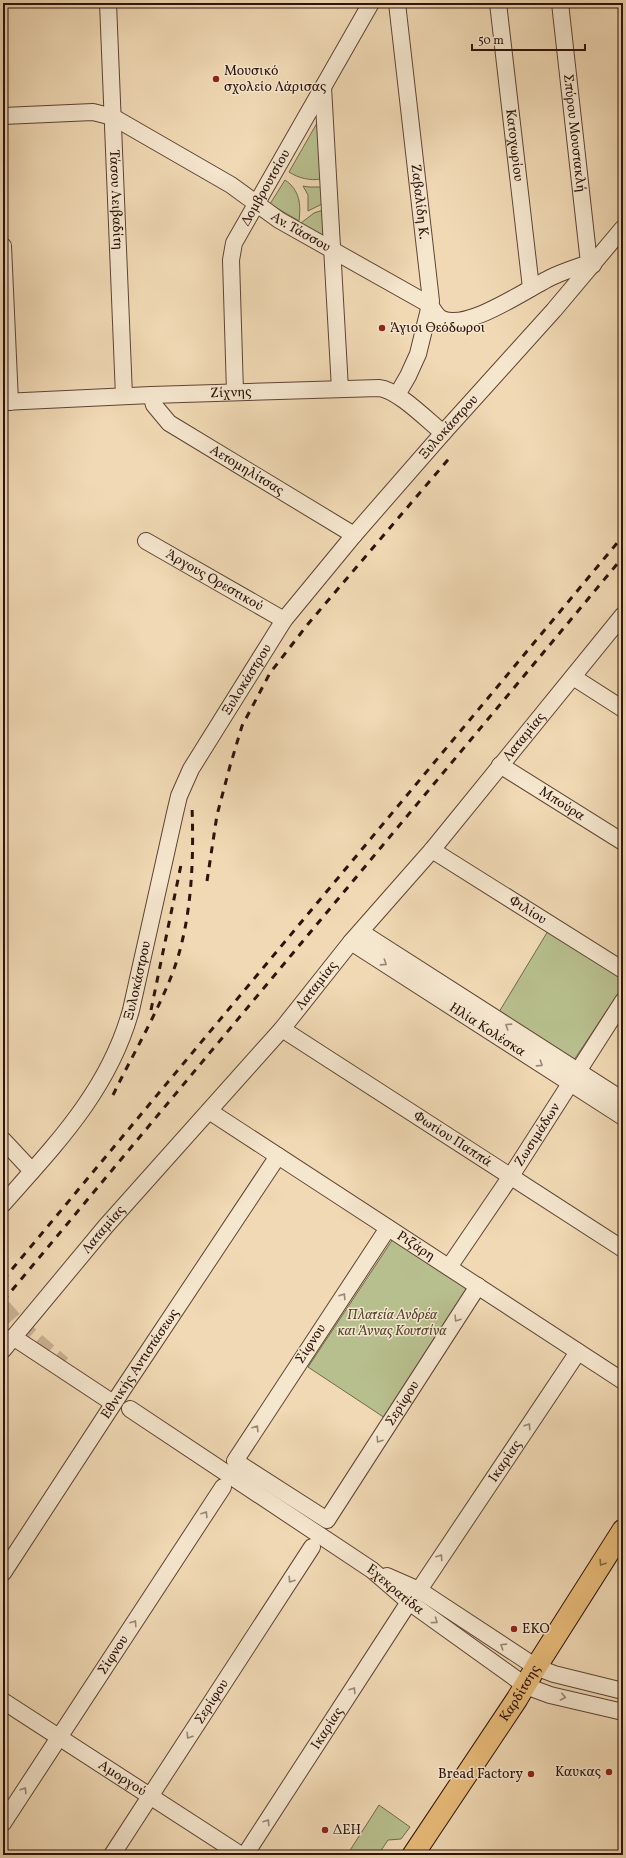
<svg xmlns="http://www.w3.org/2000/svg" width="626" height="1858" font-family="Vollkorn,serif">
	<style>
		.green { fill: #b8bf8e; stroke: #72694c }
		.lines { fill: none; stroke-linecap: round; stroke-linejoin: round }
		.minor-tunnel { stroke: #c9b192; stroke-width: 16; stroke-dasharray: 16 8; stroke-linecap: butt }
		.minor-casing { stroke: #5e4434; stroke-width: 18 }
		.major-casing { stroke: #2d130a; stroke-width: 23 }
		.minor { stroke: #f5e6ce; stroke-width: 16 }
		.major { stroke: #e8bc7a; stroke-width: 21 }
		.rail { stroke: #2d130a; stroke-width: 3; stroke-dasharray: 7 7; stroke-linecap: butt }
		.oneway { stroke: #9b8776 }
		.oneway2 { stroke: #8a6842 }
		.poi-dot { fill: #8f2418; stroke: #f5e6ce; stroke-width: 1.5 }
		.labels { text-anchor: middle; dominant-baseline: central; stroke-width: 3; stroke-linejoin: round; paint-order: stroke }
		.poi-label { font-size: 14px; fill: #2d130a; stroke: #f5e6ce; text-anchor: start }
		.street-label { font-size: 14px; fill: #2d130a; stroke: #f5e6ce }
		.park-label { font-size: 14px; font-style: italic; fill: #574732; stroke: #f5e6ce }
	</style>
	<rect width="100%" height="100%" fill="#f0d9b4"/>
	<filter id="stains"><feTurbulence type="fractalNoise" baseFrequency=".005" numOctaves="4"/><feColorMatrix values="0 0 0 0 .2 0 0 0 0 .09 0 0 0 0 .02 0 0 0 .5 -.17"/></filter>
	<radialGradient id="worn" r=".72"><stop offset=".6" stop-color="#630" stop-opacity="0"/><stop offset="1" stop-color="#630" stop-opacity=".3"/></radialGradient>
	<path class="green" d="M317 123 321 179C310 181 298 178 289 172Z
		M285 180C300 190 301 205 299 221L270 204Z
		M303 186 309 187H321L322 204 308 211V195Z
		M323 210 324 236 301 223 314 213Z
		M548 931 623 976V986L574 1060 499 1012Z
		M393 1239 470 1290 385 1418 308 1367Z
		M379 1805 410 1827 401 1839 388 1840 378 1855H347Z"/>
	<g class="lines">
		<path class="minor-tunnel" d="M3 1307 19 1325 63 1364"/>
		<g class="minor-casing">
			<g id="minor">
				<path id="s1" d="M108 3 124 396"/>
				<path id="s2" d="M397 3 431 301 418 354 408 376 397 395"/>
				<path id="s3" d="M498 3 531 288"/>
				<path id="s4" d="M560 3 589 263"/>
				<path d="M323 87 340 389"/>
				<path id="s5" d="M3 116 93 112 113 117 231 185 279 220 430 305C433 309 436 316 442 319 469 331 529 287 554 276 565 271 577 267 589 263L593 265"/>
				<path d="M3 246 10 402"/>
				<path id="s6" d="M235 392 231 260 234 243 371 3"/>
				<path id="s7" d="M151 395 154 405 169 423 354 535"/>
				<path id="s8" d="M3 402 151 395 379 388C398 390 427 420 443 433"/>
				<path id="s9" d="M146 541 284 620"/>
				<path d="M573 677 623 709"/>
				<path id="s10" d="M500 765 623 842"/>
				<path id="s11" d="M432 850 623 970"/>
				<path d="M361 932 623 1100"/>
				<path id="s12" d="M351 942 623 1117"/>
				<path id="s13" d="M282 1029 623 1249"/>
				<path id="s14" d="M209 1111 623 1381"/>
				<path d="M3 1140 32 1171"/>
				<path id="s15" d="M3 1204C56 1144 109 1090 131 1010L175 813 179 796 191 769 284 620 354 535 443 433 554 310 623 228"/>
				<path id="s16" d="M388 1228 235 1461 327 1520 478 1286"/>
				<path id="s17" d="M449 1267 511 1176 623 1001"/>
				<path d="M13 1337 113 1403"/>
				<path id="s18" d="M3 1350 106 1226 282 1029 351 942 432 850 623 615"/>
				<path id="s19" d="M130 1409 372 1570 409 1602 526 1686 550 1695 623 1712"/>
				<path id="s20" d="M3 1573 123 1389 278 1156"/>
				<path d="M387 1576 419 1590 536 1667 554 1674 623 1691"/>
				<path id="s21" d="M419 1590 578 1352"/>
				<path id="s22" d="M3 1701 241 1855"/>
				<path id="s23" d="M3 1823 223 1487"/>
				<path id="s24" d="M112 1855 312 1547"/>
				<path id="s25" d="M245 1855 409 1602"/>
			</g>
		</g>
		<g class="major-casing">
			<g id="major">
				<path id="s26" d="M413 1855 517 1699 536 1667 623 1530"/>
			</g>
		</g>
		<use href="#minor" class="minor"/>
		<use href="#major" class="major"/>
		<path class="rail" d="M207 881 217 815 230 766 242 726 270 673 308 624 452 455
			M151 1010 181 865
			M113 1095C132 1056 155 1017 171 977 192 924 194 862 192 806
			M3 1242 7 1238
			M3 1280 623 536
			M3 1301 623 557"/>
	</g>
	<defs><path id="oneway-chevron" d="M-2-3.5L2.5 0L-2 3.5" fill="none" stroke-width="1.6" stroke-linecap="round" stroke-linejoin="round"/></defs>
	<g class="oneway">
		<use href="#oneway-chevron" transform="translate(384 963) rotate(33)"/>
		<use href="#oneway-chevron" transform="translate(508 1026) rotate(-147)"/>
		<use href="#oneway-chevron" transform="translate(540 1064) rotate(33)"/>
		<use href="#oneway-chevron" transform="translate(343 1296) rotate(-57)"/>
		<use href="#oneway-chevron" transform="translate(457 1319) rotate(123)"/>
		<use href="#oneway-chevron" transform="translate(528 1426) rotate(-56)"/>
		<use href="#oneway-chevron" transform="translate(256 1428) rotate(-57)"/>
		<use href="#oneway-chevron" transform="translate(379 1440) rotate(123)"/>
		<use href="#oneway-chevron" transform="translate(205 1514) rotate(-57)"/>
		<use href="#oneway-chevron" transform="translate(440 1557) rotate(-56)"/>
		<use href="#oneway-chevron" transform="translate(291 1580) rotate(123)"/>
		<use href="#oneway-chevron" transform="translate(435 1621) rotate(36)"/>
		<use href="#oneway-chevron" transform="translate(134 1623) rotate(-57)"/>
		<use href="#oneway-chevron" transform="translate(503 1646) rotate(-148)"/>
		<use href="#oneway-chevron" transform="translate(353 1690) rotate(-57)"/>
		<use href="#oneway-chevron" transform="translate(563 1697) rotate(13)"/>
		<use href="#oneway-chevron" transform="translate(189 1736) rotate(123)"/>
		<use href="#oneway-chevron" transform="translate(24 1790) rotate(-57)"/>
		<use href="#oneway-chevron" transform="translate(267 1822) rotate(-57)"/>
	</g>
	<use class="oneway2" href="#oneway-chevron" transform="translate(602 1563) rotate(122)"/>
	<g class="poi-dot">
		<circle cx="216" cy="79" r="4"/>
		<circle cx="382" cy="328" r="4"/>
		<circle cx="514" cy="1629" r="4"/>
		<circle cx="609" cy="1772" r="4"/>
		<circle cx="531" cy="1774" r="4"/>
		<circle cx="325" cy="1830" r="4"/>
	</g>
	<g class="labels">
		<g class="poi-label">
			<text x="224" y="71">Μουσικό<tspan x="224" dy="16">σχολείο Λάρισας</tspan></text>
			<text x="390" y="328">Άγιοι Θεόδωροι</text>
			<text x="522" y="1629">EKO</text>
			<text x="601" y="1772" text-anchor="end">Καυκας</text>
			<text x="523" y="1774" text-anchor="end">Bread Factory</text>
			<text x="333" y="1830">ΔΕΗ</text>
		</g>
		<g class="street-label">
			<text stroke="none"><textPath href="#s4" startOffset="131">Σπύρου Μουστακλή</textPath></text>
			<text stroke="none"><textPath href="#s3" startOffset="143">Κατοχωρίου</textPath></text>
			<text stroke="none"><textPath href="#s6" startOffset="213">Δομβρουτσίου</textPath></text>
			<text stroke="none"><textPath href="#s1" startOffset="197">Τάσου Λειβαδίτη</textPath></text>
			<text stroke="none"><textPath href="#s2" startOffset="200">Ζαβαλίδη Κ.</textPath></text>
			<text stroke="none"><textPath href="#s5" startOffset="331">Αν. Τάσσου</textPath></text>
			<text stroke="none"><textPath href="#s8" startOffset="228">Ζίχνης</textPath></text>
			<text stroke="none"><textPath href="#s15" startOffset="913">Ξυλοκάστρου</textPath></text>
			<text stroke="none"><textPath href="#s7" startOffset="125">Αετομηλίτσας</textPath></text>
			<text stroke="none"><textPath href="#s9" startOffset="79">Άργους Ορεστικού</textPath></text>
			<text stroke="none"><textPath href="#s15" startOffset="589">Ξυλοκάστρου</textPath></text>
			<text stroke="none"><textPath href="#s18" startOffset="805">Λαταμίας</textPath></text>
			<text stroke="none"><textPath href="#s10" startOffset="73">Μπούρα</textPath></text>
			<text stroke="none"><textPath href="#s11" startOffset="113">Φιλίου</textPath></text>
			<text stroke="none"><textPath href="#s15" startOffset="265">Ξυλοκάστρου</textPath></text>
			<text stroke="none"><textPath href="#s18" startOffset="481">Λαταμίας</textPath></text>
			<text stroke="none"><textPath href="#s12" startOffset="162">Ηλία Κολέσκα</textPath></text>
			<text stroke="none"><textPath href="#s17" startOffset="159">Ζωσιμάδων</textPath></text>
			<text stroke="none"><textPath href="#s13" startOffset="203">Φωτίου Παππά</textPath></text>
			<text stroke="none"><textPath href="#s18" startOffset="157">Λαταμίας</textPath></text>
			<text stroke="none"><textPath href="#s14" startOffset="247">Ριζάρη</textPath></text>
			<text transform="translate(311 1344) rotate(-57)">Σίφνου</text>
			<text stroke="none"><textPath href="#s20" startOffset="250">Εθνικής Αντιστάσεως</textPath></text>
			<text stroke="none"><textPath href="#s16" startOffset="527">Σερίφου</textPath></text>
			<text stroke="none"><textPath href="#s21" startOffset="155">Ικαρίας</textPath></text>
			<text stroke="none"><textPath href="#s19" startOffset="321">Εχεκρατίδα</textPath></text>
			<text stroke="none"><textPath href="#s23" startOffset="201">Σίφνου</textPath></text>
			<text stroke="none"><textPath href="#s26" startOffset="194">Καρδίτσης</textPath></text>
			<text stroke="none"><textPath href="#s24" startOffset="183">Σερίφου</textPath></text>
			<text stroke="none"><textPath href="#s25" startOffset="151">Ικαρίας</textPath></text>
			<text stroke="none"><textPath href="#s22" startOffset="142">Αμοργού</textPath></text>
		</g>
		<g class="park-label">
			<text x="392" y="1315">Πλατεία Ανδρέα<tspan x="392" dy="16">και Άννας Κουτσίνα</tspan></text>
		</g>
	</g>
	<rect width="626" height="1858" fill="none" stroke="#f0d9b4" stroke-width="16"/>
	<rect x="4" y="4" width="618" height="1850" fill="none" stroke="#2d130a" stroke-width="2"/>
	<rect x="8" y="8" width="610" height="1842" fill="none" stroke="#2d130a"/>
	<path d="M472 44v6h113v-6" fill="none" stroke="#2d130a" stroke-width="2"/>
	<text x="478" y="44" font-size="12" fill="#2d130a" stroke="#f5e6ce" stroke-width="3" paint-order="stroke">50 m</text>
	<rect width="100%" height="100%" filter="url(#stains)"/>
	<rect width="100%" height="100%" fill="url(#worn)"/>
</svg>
